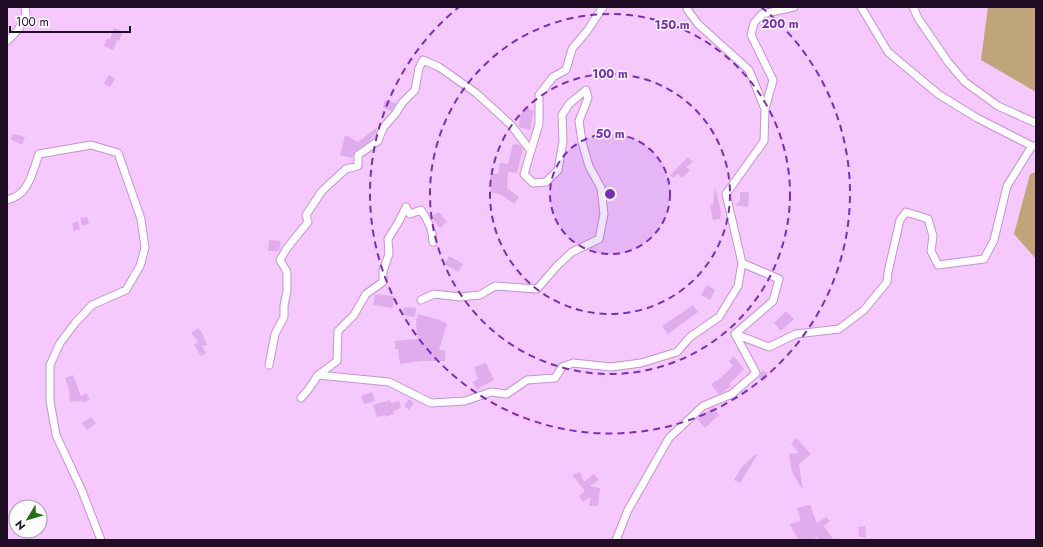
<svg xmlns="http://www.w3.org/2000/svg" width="1043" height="547" font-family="Jost,sans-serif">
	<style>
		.green { fill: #bfa578 }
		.building { fill: #e1acec }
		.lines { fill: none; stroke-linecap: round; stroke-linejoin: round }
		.street-casing { stroke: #c691d1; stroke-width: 9 }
		.street { stroke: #fff; stroke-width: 7 }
		.ring { fill: none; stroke: #7b2cbf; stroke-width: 2; stroke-dasharray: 7 5 }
		.centre { fill: #7b2cbf; stroke: #fcfcfc; stroke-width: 2 }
		.ring-label { font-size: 12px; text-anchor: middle; font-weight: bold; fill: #7b2cbf; stroke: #fcfcfc; stroke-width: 3; stroke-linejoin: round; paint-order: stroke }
	</style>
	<rect width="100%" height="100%" fill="#f5c9fe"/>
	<path class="green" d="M988 7H1036V92L981 60Z
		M1036 172V259L1014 234 1030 174Z"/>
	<path class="building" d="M114 28 123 32 119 41 117 40 113 50 104 46 107 38 110 39Z
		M109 75 115 79 110 87 104 84Z
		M385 100 396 103 392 111 383 108Z
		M525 107 534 111 530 130 519 127 520 116Z
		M376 128 377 129 376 133 368 142 354 152 352 158 340 155 345 135 358 142Z
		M13 134 25 137 22 145 11 139Z
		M513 144 520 145 523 149 517 173 508 172 507 188 519 197 514 204 502 195 490 192 493 180H490L491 173 498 174 500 163 508 164Z
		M688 157 693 162 686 167 690 170 682 178 678 174 673 178 670 175Z
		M715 187 721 211 720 219 713 220 710 205 713 204Z
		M740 192H749L748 207 735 205 740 201Z
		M439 212 447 222 440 228 431 217Z
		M87 217 89 224 82 226 80 218Z
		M78 221 80 229 74 231 72 223Z
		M269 240 281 241 279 251H268Z
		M449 256 463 264 458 272 445 264Z
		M707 285 715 290 710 300 701 295Z
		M375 294 394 296 393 308 373 305Z
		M693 305 698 312 668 334 662 326Z
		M404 307 416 308 415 317 403 315Z
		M786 311 794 319 781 331 774 323Z
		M418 314 440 320 447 324 439 350H445V361H421L400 364 398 349H395V341L417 339 416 321Z
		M198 328 204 335 203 336 207 345 202 346 206 353 201 356 194 345 198 342 191 333Z
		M734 356 744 369 729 384 731 386 724 392 719 394 711 385 716 380 717 381 733 366 729 361Z
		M486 363 494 380 477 389 472 382 478 379 474 367Z
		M762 370 768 373 765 381 759 379Z
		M73 375 81 396 86 393 90 399 84 403 82 401 70 402 69 389 65 378Z
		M372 392 375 401 364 404 361 396Z
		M409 399 414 403 409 410 404 406Z
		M390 400 391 403 399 401 401 408 393 411 394 414 385 417V415L377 417 373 405Z
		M713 407 719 415 705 428 697 419Z
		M91 417 96 423 87 430 82 423Z
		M796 438 811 454 799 464 803 490 792 472 789 454 799 453 791 444Z
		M756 454 757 455 740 483 734 480 742 467Z
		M580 472 584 482 594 474 599 480 590 486 600 488 598 506H589L590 497 583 502 579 496 585 491 572 475Z
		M810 505 817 523 826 517 830 521 824 526 834 540H818L817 537 812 540H798L790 524 801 521 797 508Z
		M865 526 866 537H859L858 527Z"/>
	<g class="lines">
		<g class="street-casing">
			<path id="street" d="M861 7 888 52 938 94 977 118 1032 146H1036
				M913 7 918 18 948 62 965 82 998 106 1036 123
				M7 41 18 30 26 15 25 7
				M765 109 773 80 751 35 754 23 762 14 794 7
				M7 200C29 195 32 173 39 154L91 145 118 153 141 219 145 248 140 266 126 290 92 305 76 322 60 343 50 365V401L56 435 82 491 101 540
				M421 300 434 294 460 297 480 295 495 286 537 289 557 266 572 252 599 239 604 214 601 188 589 166 582 142 579 121 588 98 586 90 569 104 562 115 563 141 558 170 546 182 533 183 524 174 539 124V95L553 77 566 70 572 49 587 31 603 7
				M735 334 769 347 796 334 839 329 864 310 887 282 888 272 900 220 906 212 928 219 933 236 931 251 938 265 984 259 994 240 1007 186 1032 146
				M269 365 275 334 284 317V306L287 291V272L280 260 287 248 308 222 306 215 322 191 336 178 346 169 358 166V155L378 141 383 128 396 113 402 103 415 90 419 68 423 60 439 67 476 93 511 125 531 151
				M318 375 337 361 338 331 354 315 366 294 383 282V271L389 254 388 239 398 223 406 207 410 214 421 210C428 220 433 230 433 242
				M301 398 308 390 318 375 389 382 431 403 465 401 491 392 507 394 527 380 555 378 562 367 573 363 611 367 641 363 677 352 690 337 719 317 738 286 742 263
				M616 540 628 510 669 438 703 406 732 394 756 373 735 334 773 301 779 279 742 263 726 194 764 141 765 109 749 70 698 24 687 9V7"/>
		</g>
		<use href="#street" class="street"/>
	</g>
	<circle cx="610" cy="194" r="60" fill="#7b2cbf" fill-opacity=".12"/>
	<g class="ring">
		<circle cx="610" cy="194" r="60"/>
		<circle cx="610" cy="194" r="120"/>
		<circle cx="610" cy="194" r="180"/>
		<path d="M761 7A240 240 0 1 1 459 7"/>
	</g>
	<circle cx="610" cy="194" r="6" class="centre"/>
	<g class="ring-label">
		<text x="780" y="28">200 m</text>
		<text x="672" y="29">150 m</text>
		<text x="610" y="78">100 m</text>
		<text x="610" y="138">50 m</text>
	</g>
	<rect width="1043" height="547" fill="none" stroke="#210d25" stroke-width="16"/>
	<g transform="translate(28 519) rotate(232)"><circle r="19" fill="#fcfcfc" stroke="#a49ca6"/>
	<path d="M0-3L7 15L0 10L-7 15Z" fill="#226e10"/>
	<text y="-6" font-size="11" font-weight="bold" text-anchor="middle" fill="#210d25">N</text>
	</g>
	<path d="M10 26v6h120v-6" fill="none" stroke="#210d25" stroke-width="2"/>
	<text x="16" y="26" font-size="12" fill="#210d25" stroke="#fcfcfc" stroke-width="3" paint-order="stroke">100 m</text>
</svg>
